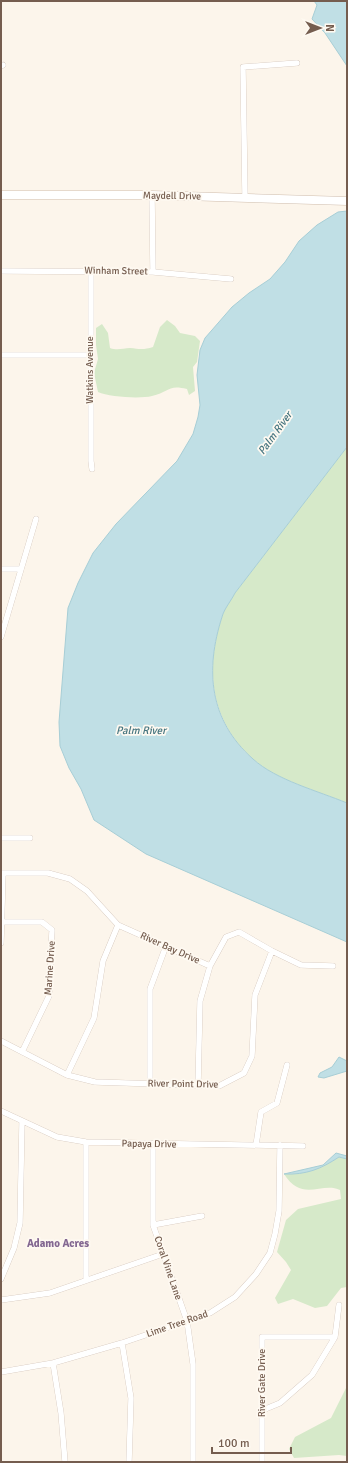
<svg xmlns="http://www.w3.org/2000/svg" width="348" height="1463" font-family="Signika,sans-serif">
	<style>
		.green { fill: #d6e9c9 }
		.water { fill: #c0dfe5; stroke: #a7ced6 }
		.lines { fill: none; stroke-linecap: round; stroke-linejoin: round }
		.street-casing { stroke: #cdbdb1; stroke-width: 6 }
		.secondary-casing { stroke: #d0beae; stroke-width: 9 }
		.street { stroke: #fff; stroke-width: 5.5 }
		.secondary { stroke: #fff; stroke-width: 8 }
		.labels { text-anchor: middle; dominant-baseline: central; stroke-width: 3.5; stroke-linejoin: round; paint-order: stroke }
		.street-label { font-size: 10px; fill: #755d4f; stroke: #fef9f1 }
		.water-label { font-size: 11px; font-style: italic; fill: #477680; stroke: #fef9f1 }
		.neighbourhood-label { font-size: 11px; font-weight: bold; fill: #836791; stroke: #fef9f1 }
	</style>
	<rect width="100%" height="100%" fill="#fcf5eb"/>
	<path class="green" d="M167 320 175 326 180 333 195 336 200 341 197 362 193 367 195 391 189 395 187 389C168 384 169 392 152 396 140 399 109 397 98 392L94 373 98 359 96 345V328L102 324 108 333 110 348C118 351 123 348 130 348 139 349 144 350 153 347L160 327Z
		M347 447V803C318 791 276 780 253 759 210 720 205 670 222 617 224 609 231 600 235 593Z
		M339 1157 347 1159V1287L341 1288 327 1306 315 1308 293 1299 278 1304 275 1298 291 1270 286 1262 277 1252 286 1220 298 1209 341 1199 340 1190C322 1181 302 1203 284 1174 305 1175 321 1168 339 1157Z
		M347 1386V1456L339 1455 294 1458 289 1449 295 1437 331 1418Z"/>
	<path class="water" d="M314 1H347V66L325 33 312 19 317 5Z
		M347 211V447L235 593C231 601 224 609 222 617 205 670 209 720 253 759 276 780 318 791 347 803V942L146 854 94 820 81 789 69 768 60 746 59 722 68 608 78 583 93 553 116 524 177 461 193 434 198 417 200 405 197 375 200 350 205 338 232 307 249 293 270 279 285 262 299 241 317 225 338 212Z
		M339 1057 347 1061V1071L324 1078 318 1077 320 1073 332 1067Z
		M336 1153 347 1156V1159L339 1157C321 1169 306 1175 284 1174L323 1165Z"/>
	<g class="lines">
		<g class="street-casing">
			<path id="street" d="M1 66 3 65
				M152 195 153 272
				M245 197 243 67 297 63
				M1 271 153 272 231 279
				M91 271V461L92 469
				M1 355H90
				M1 569H20
				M1 637 36 519
				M1 838H30
				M1 873H48L70 879 87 891 118 925 210 966
				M2 922H42L52 930 49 996 22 1052
				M1 943 3 873
				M1 1041 67 1075 95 1082 219 1086 244 1073 252 1056 255 995 272 951
				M67 1075 94 1018 103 961 118 925
				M150 1084V989L166 946
				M198 1086 200 1001 210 966 226 937 239 932 272 951 301 965 333 966
				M1 1111 57 1137 86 1142 303 1146
				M153 1145V1225L187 1321 193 1364V1462
				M256 1145 261 1112 277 1103 287 1065
				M153 1225 202 1216
				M1 1279 14 1248 20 1223 22 1122
				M86 1280V1142
				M1 1300 50 1293 163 1254
				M122 1343 131 1398 129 1462
				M53 1363 61 1413 65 1462
				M1 1372 53 1363 122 1343 210 1313 235 1297 256 1274 270 1253 275 1234 279 1211 280 1145
				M263 1410 280 1403 312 1375 335 1337 339 1305
				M262 1462V1337H335"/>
		</g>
		<g class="secondary-casing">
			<path id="secondary" d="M1 195H152L347 201"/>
		</g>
		<use href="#street" class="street"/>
		<use href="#secondary" class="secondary"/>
	</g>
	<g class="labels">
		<g class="street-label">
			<text transform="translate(172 196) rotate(1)">Maydell Drive</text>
			<text transform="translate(116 271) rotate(1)">Winham Street</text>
			<text transform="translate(90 370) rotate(-90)">Watkins Avenue</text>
			<text transform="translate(170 948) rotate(24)">River Bay Drive</text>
			<text transform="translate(50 968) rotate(-86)">Marine Drive</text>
			<text transform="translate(183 1084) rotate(1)">River Point Drive</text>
			<text transform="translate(149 1144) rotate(1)">Papaya Drive</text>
			<text transform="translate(168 1268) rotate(71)">Coral Vine Lane</text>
			<text transform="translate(177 1324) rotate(-19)">Lime Tree Road</text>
			<text transform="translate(262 1383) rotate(-90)">River Gate Drive</text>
		</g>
		<g class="water-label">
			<text transform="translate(275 433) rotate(-54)">Palm River</text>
			<text x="141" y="730">Palm River</text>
		</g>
		<g class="neighbourhood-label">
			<text x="58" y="1243">Adamo Acres</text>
		</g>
	</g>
	<rect width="348" height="1463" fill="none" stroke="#755d4f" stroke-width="4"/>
	<g transform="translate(320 28) rotate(90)" stroke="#fef9f1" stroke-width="3" paint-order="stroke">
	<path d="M0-3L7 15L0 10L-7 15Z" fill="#755d4f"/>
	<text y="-6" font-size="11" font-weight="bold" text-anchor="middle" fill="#755d4f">N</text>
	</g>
	<path d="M212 1447v6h79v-6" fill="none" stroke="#755d4f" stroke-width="2"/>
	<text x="218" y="1447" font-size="12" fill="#755d4f" stroke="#fef9f1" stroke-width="3" paint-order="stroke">100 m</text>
</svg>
